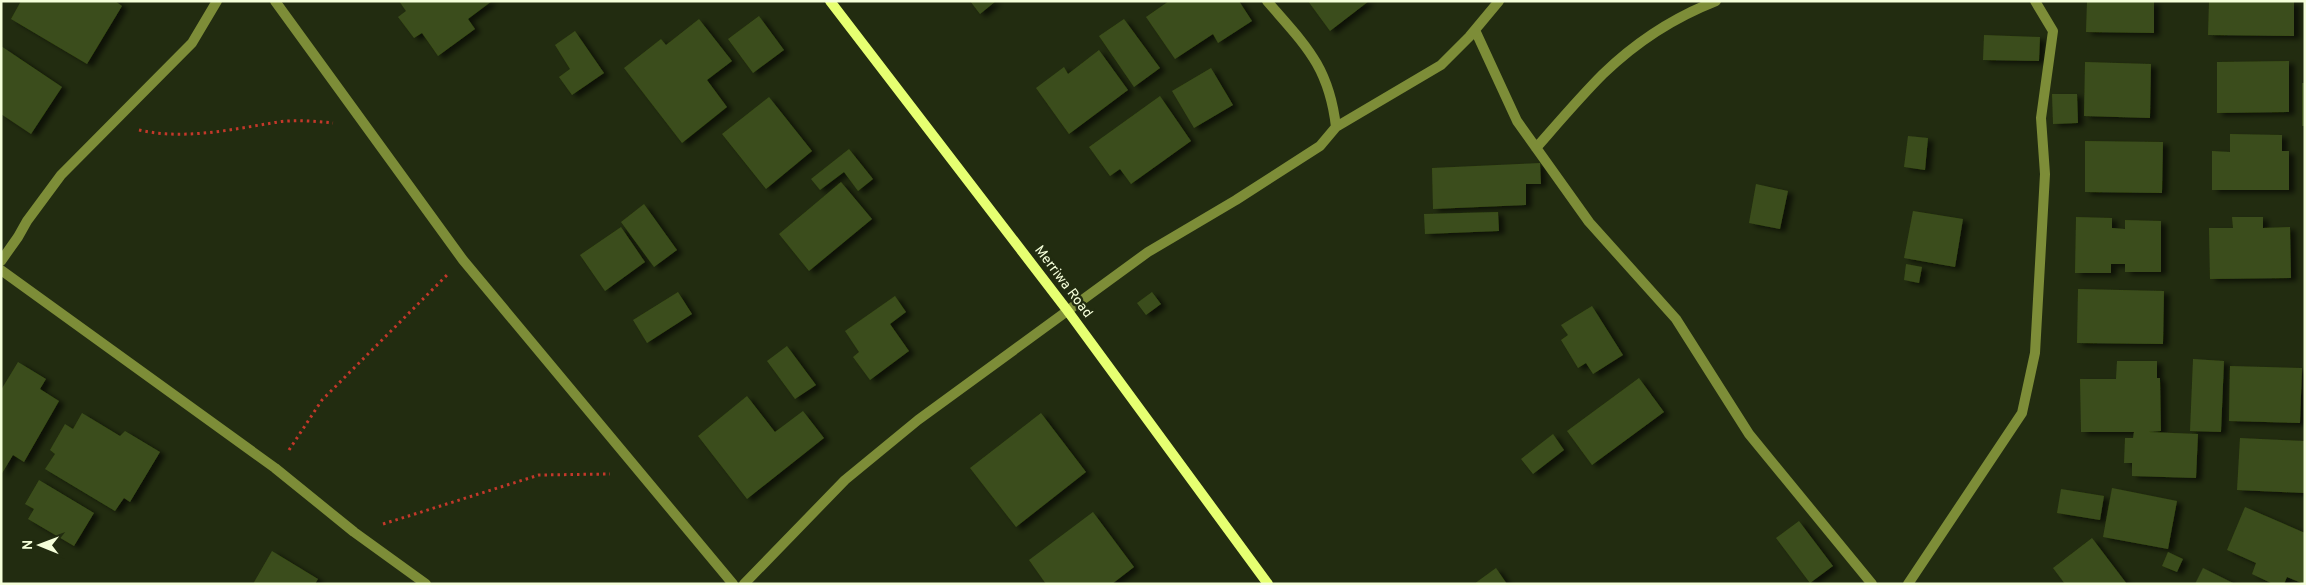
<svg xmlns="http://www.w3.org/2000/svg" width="2306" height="585" font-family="Overpass,sans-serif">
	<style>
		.building { fill: #3b4e1a; filter: url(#shadow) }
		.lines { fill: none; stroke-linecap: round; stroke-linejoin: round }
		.path { stroke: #c3382a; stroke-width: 3; stroke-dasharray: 2.5 4; stroke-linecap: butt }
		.street { stroke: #7d8d38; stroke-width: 10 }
		.secondary { stroke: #e6ff71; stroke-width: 10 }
		.labels { text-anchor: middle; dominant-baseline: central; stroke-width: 5; stroke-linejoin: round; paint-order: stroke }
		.street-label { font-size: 14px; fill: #f5ffda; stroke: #222c10 }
	</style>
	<defs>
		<filter id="shadow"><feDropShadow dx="5.5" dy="3" stdDeviation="2.5" flood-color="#0009"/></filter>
	</defs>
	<rect width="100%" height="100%" fill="#222c10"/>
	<path class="building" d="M21 1H115L122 6 87 64 11 19Z
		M399 1H492L468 19 475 29 438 56 422 33 414 38 398 17 406 11Z
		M970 1H996L980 14Z
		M1169 1H1239L1252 21 1218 43 1213 34 1175 59 1146 17Z
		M1308 1H1369L1330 31Z
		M2087 1H2154V33L2086 32Z
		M2209 1H2294V36L2208 35Z
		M759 16 784 50 753 73 728 39Z
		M699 19 732 61 707 80 727 107 682 143 624 68 661 39 666 45Z
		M1124 19 1160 68 1134 87 1099 36Z
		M575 31 604 73 572 95 559 77 570 69 555 45Z
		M1984 35 2040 37 2039 61 1983 60Z
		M1 46 62 87 31 134 1 114Z
		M1099 50 1128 90 1069 134 1036 88 1064 67 1068 74Z
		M2289 61V112L2217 113V62Z
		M2085 62 2151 64 2150 118 2084 116Z
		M1211 68 1233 105 1194 128 1172 91Z
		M2302 83H2305V126H2302Z
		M2052 94H2077L2078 123 2053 124Z
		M1160 96 1191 141 1131 184 1120 169 1110 176 1089 147Z
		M769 97 812 151 766 189 722 134Z
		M2230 134 2282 135V151H2289V190H2212V151L2230 152Z
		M1908 136 1928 138 1925 170 1904 167Z
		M2085 141 2163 142 2162 193 2085 192Z
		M849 149 873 179 858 191 844 172 820 190 811 179Z
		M1540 163 1541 184H1526V205L1433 209 1432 168Z
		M841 182 872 219 809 271 779 234Z
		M1756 184 1788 191 1780 229 1749 223Z
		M644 204 677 250 654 267 621 222Z
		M1913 211 1963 219 1955 267 1904 258Z
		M1498 212 1499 231 1425 234 1424 214Z
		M2076 217 2112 218V228L2125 229V220L2161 221V272H2125V264H2111V273H2075Z
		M2232 217H2263V228L2290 227 2291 278 2210 279 2209 228H2233Z
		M621 227 645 262 605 291 580 255Z
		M1906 264 1922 267 1919 283 1904 280Z
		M2078 289 2164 291 2163 344 2077 343Z
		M678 292 692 314 647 343 633 320Z
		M1152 292 1161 304 1146 315 1137 303Z
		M895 296 906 312 890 324 909 351 870 380 853 357 859 352 845 331Z
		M1592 306 1623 355 1593 374 1586 363 1578 368 1561 340 1568 335 1561 325Z
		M787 346 816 385 795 399 767 361Z
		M2193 359 2224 361 2221 432 2190 431Z
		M2117 361H2157V378H2160L2161 431 2149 432 2198 434 2196 478 2132 476V463H2124L2125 438H2133L2134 432H2081L2080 379H2116Z
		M18 362 46 379 40 389 59 401 24 462 13 455 1 475V390Z
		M2230 366 2302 368 2300 423 2229 421Z
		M1639 378 1664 412 1592 465 1567 431Z
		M747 396 775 432 803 411 824 438 747 499 698 436Z
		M82 413 120 436 125 431 160 452 130 502 124 498 115 511 45 469 55 454 50 450 65 424 73 429Z
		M1041 413 1086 472 1016 527 970 468Z
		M1553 434 1564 450 1533 474 1521 459Z
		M2240 438 2305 441V493L2237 490Z
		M39 480 94 513 74 546 28 519 34 509 25 504Z
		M2112 488 2177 501 2168 549 2103 537Z
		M2061 489 2104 496 2100 520 2057 513Z
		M2245 507 2305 533 2304 584 2287 577 2284 584H2273L2252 574 2256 563 2227 550Z
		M1093 512 1134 567 1112 584H1046L1029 560Z
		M1799 521 1833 566 1810 583 1776 538Z
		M2092 538 2127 584H2065L2053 568Z
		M272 551 318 579 315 584H253Z
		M2168 552 2183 559 2177 572 2162 566Z
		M1496 568 1507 584H1474Z
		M2203 568 2235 584H2195Z"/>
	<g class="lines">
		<path class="path" d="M139 130C183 140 229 130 272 123 292 119 313 121 333 123
			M289 450 322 400 447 275
			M383 524 539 475 610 474"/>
		<path class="street" d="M275 1 463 260 733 584
			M1475 30 1517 121 1589 222 1676 319 1749 434 1872 584
			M1336 127 1441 65 1469 37 1499 1
			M1536 148C1558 123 1580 97 1603 74 1635 43 1675 17 1716 1
			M1 261 18 237 27 221 61 175 192 43 217 1
			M1 270 275 468 354 532 426 584
			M744 584 845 480 918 420 1148 252 1236 200 1320 146 1336 127C1329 66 1305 45 1267 1
			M1908 584 2022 413 2035 353 2045 174 2041 118 2053 31 2035 1"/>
		<path class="secondary" d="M830 1 1067 310 1268 584"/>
	</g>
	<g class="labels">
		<g class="street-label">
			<text transform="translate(1063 282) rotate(53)">Merriwa Road</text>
		</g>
	</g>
	<rect width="2306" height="585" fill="none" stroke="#f5ffda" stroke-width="5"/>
	<g transform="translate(40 545) rotate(271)" stroke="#222c10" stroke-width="4" paint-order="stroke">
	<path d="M0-4L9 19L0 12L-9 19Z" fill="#f5ffda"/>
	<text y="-8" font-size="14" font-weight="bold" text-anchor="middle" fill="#f5ffda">N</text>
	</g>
</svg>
